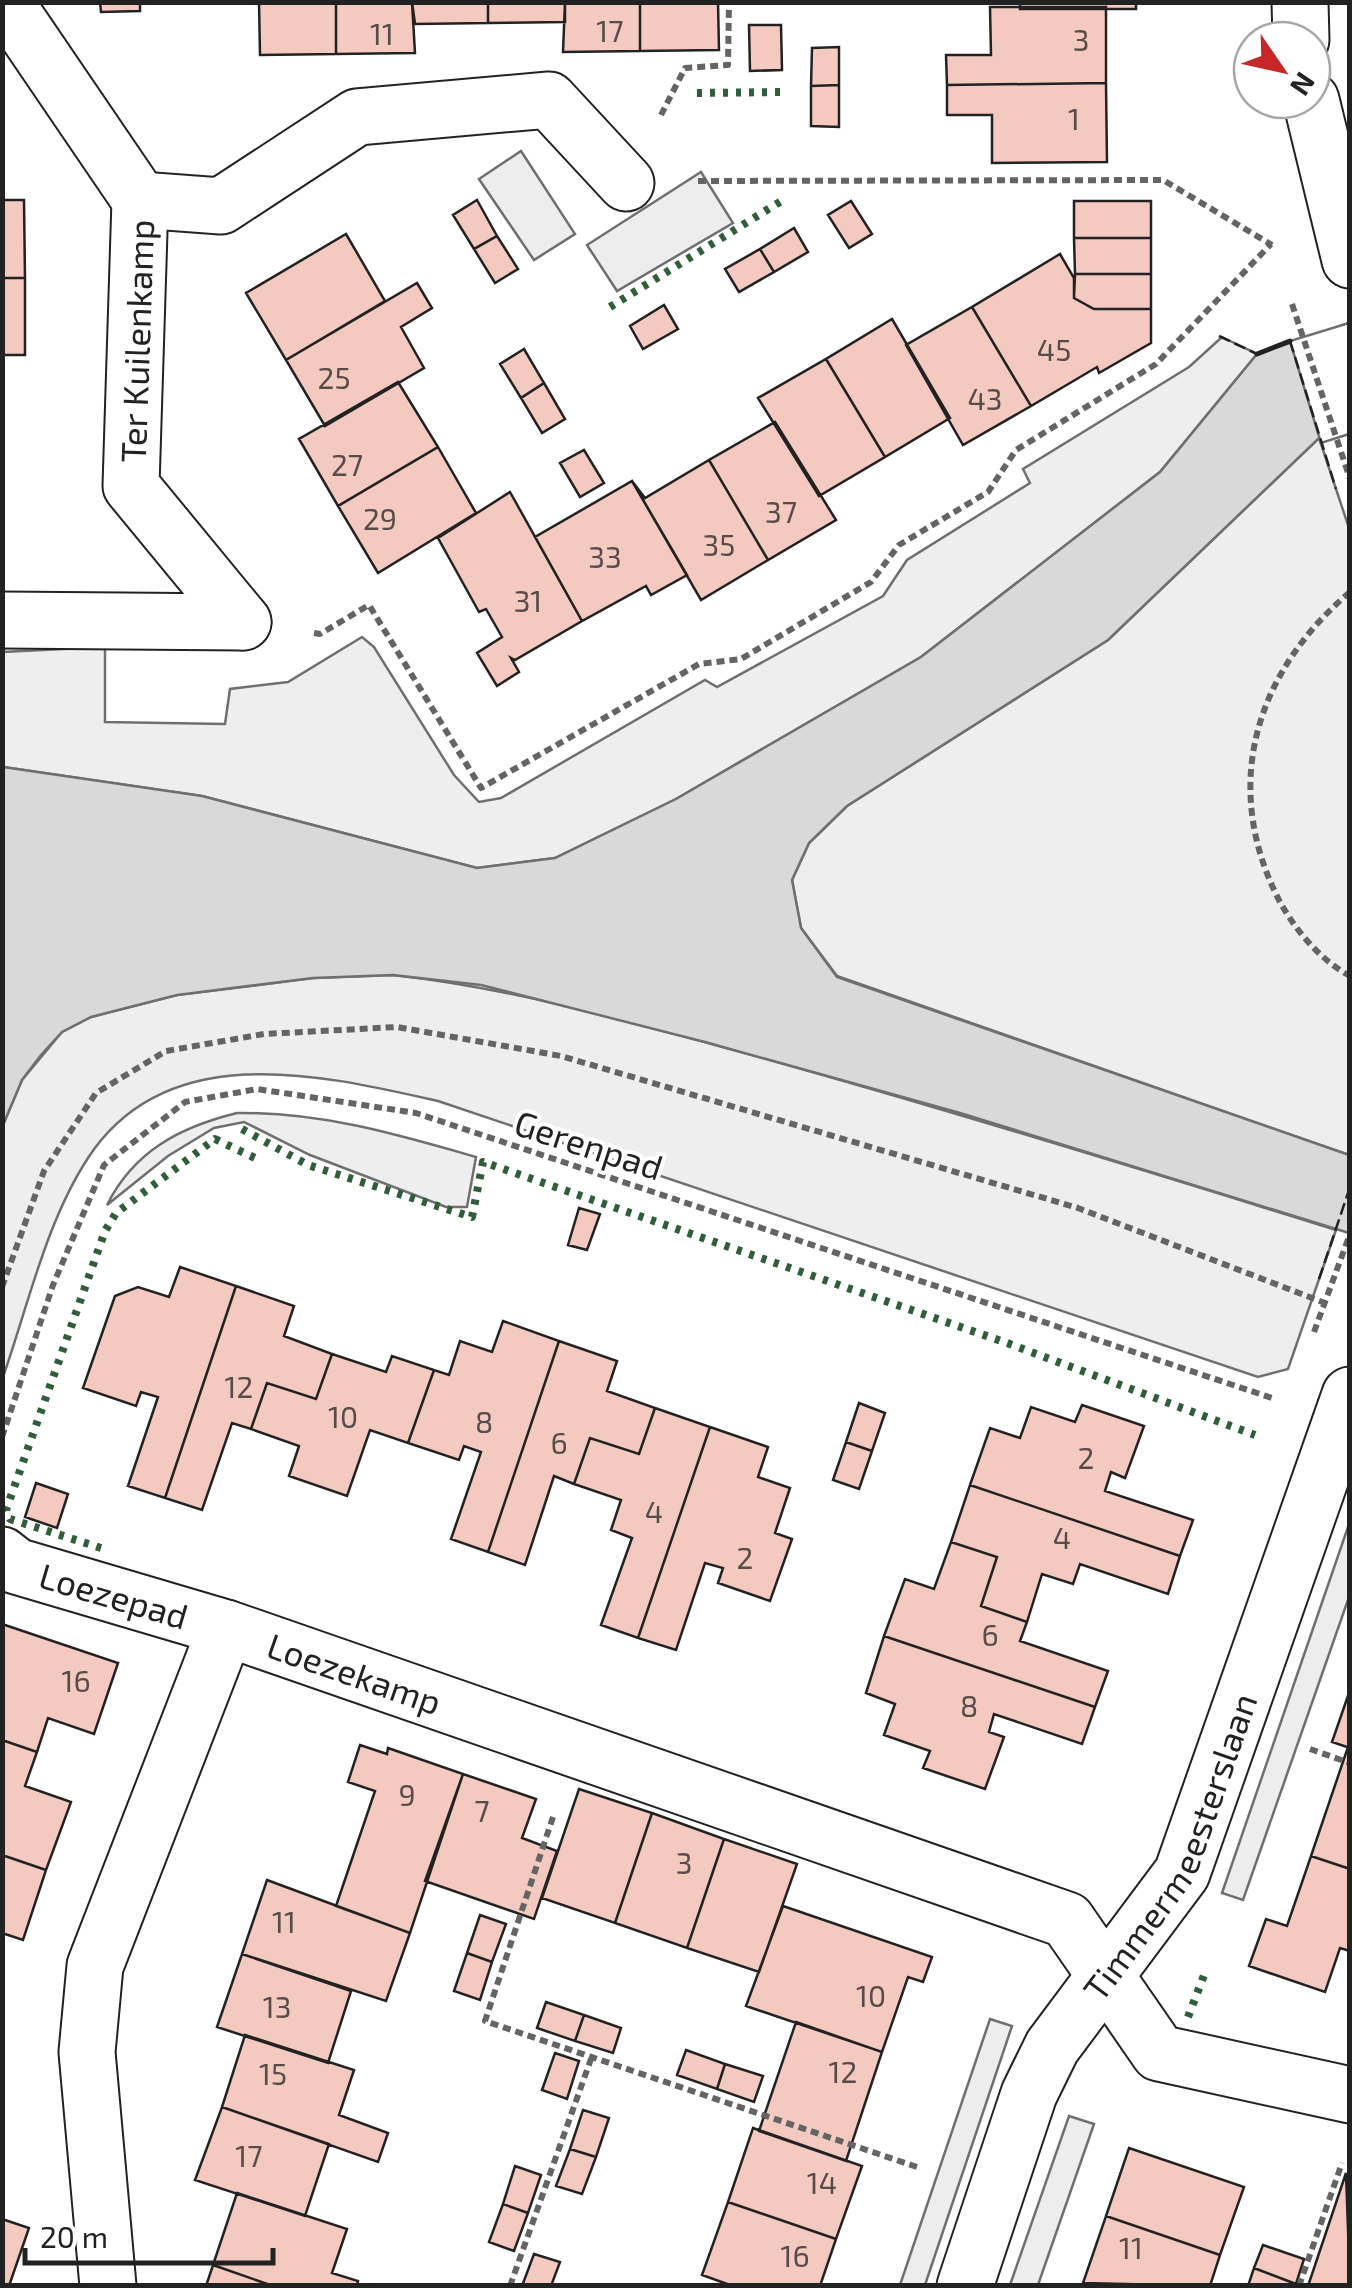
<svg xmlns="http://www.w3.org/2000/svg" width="1352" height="2288" font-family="'Exo 2',sans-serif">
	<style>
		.green { fill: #eee; stroke: #6f6f6f; stroke-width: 2.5 }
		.parking { fill: #ededed; stroke: #6f6f6f; stroke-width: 2.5 }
		.water { fill: #d9d9d9; stroke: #6f6f6f; stroke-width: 2.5 }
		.pier { fill: #fff; stroke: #6f6f6f; stroke-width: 2.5 }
		.building { fill: #f3c9c0; stroke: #222; stroke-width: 2.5 }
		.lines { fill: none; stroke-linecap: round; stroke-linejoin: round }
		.minor-casing { stroke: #222; stroke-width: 59 }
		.path { stroke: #646464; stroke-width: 6; stroke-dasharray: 8 5; stroke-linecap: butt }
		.minor { stroke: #fff; stroke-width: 55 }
		.hedge { stroke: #2f5e38; stroke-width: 8; stroke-dasharray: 5 8; stroke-linecap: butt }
		.fence { stroke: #222; stroke-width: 2.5; stroke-dasharray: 12 5; stroke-linecap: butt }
		.wall { stroke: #222; stroke-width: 5 }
		.labels { text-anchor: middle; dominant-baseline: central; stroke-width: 8; stroke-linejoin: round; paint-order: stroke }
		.number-label { font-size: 30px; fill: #564c4a }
		.street-label { font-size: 35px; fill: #222; stroke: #fff }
	</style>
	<rect width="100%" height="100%" fill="#fff"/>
	<path class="green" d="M1222 337 1257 354 1160 472 921 657 676 799 555 858 477 868 202 796 3 767 2 652 105 647V722L225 724 230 689 288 682 362 637 374 647 454 775 479 802 501 798 705 680 717 687 883 596 907 560 1030 483 1023 469 1189 367Z
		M1319 438 1350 531 1349 1155 837 976 801 928 792 880 809 843 847 806 1108 640Z
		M393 975C521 989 645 1026 770 1060 959 1113 1147 1171 1336 1230L1288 1369 1258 1377 438 1101C322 1075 167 1037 88 1158 46 1222 28 1306 3 1377V1125L22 1080 62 1032 91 1017 177 995 313 978Z
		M237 1113C321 1112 396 1134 476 1157L467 1207H446L310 1155 244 1122 214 1128 168 1156 107 1205C134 1151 180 1127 237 1113Z"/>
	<path class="parking" d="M521 151 575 234 534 260 479 179Z
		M701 172 733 223 617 291 587 245Z
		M1349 1524V1597L1243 1900 1222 1893Z
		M990 2019 1012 2026 925 2285H900Z
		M1069 2116 1094 2124 1038 2285H1010Z"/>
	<path class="water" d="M1349 323V429L1319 438 1108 640 847 806 809 843 792 880 801 928 837 977 1349 1155V1233L960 1113 705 1042 481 985 393 975 313 978 177 995 91 1017 62 1032 41 1055 22 1080 3 1125V767L202 796 477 868 555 858 676 799 921 657 1160 472 1257 354Z"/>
	<path class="pier" d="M1349 323V434L1321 443 1290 341Z"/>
	<path class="building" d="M100 2H140V11L101 12Z
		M259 2H336V54L260 55Z
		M336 2H412L415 53 336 54Z
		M412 2H488V23L415 24Z
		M488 2H565V22L488 23Z
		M565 2H640V51L563 52Z
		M640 2H718L719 50 640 51Z
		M1020 2H1136V9H1020Z
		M990 7H1106V83L947 85 946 55H991Z
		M749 25H781L782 70 750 71Z
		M839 47V85L811 86 812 48Z
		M1106 83 1107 162 992 163V115H947V85Z
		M839 85V127L811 126V86Z
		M2 200H24L25 278H2Z
		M477 200 497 236 474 249 453 215Z
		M851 201 872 234 849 248 828 215Z
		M1074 201H1151V238H1074Z
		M794 228 808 252 774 272 760 249Z
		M346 234 385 301 286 360 246 293Z
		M497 236 518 269 495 283 474 249Z
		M1074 238H1151V274H1075Z
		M760 249 774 272 739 292 725 269Z
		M1060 254 1074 278V298L1094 309H1151V343L1099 373 1097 367 1031 406 972 307Z
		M1075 274H1151V309H1094L1074 298Z
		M2 278H25V355H2Z
		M417 283 432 308 401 327 424 368 325 426 286 360Z
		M664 305 678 329 643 349 630 326Z
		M972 307 1031 406 963 445 906 345Z
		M892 319 950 418 885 457 826 359Z
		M524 349 544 383 521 398 500 364Z
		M826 359 885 457 819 496 758 398Z
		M398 382 438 447 338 506 299 439Z
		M544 383 565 419 542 433 521 398Z
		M775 422 836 520 768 560 709 460Z
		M438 447 476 513 378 573 338 506Z
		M584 450 604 483 580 497 560 463Z
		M709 460 768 560 701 600 632 481 645 498Z
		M632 481 687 575 651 595 646 586 582 621 535 537Z
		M510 492 582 621 515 660 511 658 519 672 497 686 477 653 502 637 486 609 479 612 438 538Z
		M579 1208 600 1214 587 1250 568 1245Z
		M180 1267 236 1286 165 1498 128 1486 158 1397 141 1392 136 1406 83 1388 115 1296 138 1287 169 1297Z
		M236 1286 294 1306 284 1336 332 1354 316 1399 267 1383 251 1429 232 1423 202 1510 165 1498Z
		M503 1321 559 1341 488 1552 451 1539 481 1452 464 1446 459 1460 408 1443 434 1370 449 1375 460 1341 492 1352Z
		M559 1341 617 1361 607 1391 655 1408 639 1454 590 1438 574 1484 554 1476 525 1565 488 1552Z
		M332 1354 386 1372 392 1356 434 1370 408 1443 370 1430 347 1496 289 1476 299 1446 251 1429 267 1383 316 1399Z
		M859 1403 885 1413 872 1451 846 1442Z
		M1082 1405 1144 1426 1125 1478 1111 1472 1105 1491 1193 1520 1180 1556 970 1485 990 1428 1020 1438 1031 1407 1075 1422Z
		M655 1408 710 1427 638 1638 601 1625 632 1538 611 1530 621 1500 574 1484 590 1438 639 1454Z
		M710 1427 768 1447 758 1477 790 1488 775 1533 792 1539 770 1601 718 1583 723 1568 705 1563 676 1650 638 1638Z
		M846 1442 872 1451 859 1489 833 1480Z
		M36 1483 68 1494 57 1528 25 1517Z
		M970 1485 1180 1556 1168 1594 1080 1564 1073 1584 1042 1574 1027 1622 981 1606 997 1557 951 1542Z
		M951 1542 997 1557 981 1606 1027 1622 1020 1641 1108 1671 1095 1707 884 1636 905 1579 934 1589Z
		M2 1624 118 1663 94 1734 48 1718 37 1752 2 1740Z
		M884 1636 1095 1707 1082 1744 994 1714 989 1732 1004 1737 985 1789 923 1768 930 1751 884 1735 895 1704 866 1693Z
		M1350 1690V1748L1332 1742Z
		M2 1740 37 1752 25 1786 71 1802 46 1870 2 1855Z
		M360 1745 387 1754 388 1748 463 1774 410 1933 336 1906 375 1791 348 1782Z
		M1348 1747 1350 1748V1869L1311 1856Z
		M463 1774 536 1799 522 1838 557 1851 534 1919 425 1881Z
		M579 1789 652 1813 615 1923 542 1898Z
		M652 1813 724 1839 687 1948 615 1923Z
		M724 1839 797 1864 759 1972 687 1948Z
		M2 1855 46 1870 23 1940 2 1933Z
		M1311 1856 1350 1869V1951L1340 1948 1325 1992 1249 1966 1266 1919 1287 1926Z
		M267 1880 410 1933 386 2001 242 1954Z
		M783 1906 932 1957 923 1982 908 1977 882 2052 746 2006Z
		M480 1915 506 1924 492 1962 467 1953Z
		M467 1953 492 1962 480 2000 454 1991Z
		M242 1954 351 1991 328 2063 217 2027Z
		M546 2002 584 2015 575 2041 537 2028Z
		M584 2015 621 2028 613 2053 575 2041Z
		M796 2022 882 2052 846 2161 759 2131Z
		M245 2035 354 2070 339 2115 388 2133 378 2162 222 2107Z
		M686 2050 725 2064 717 2089 677 2075Z
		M555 2053 579 2061 567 2099 542 2090Z
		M725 2064 763 2076 754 2102 717 2089Z
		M222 2107 329 2144 305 2216 195 2180Z
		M583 2110 609 2118 596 2157 570 2149Z
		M753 2128 862 2166 836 2239 728 2202Z
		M1129 2148 1244 2187 1220 2255 1106 2216Z
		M570 2149 596 2157 582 2194 556 2186Z
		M515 2166 541 2175 528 2213 503 2204Z
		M1346 2173 1350 2286H1308Z
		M237 2193 347 2229 332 2273 358 2281 357 2286H273L213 2265Z
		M728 2202 836 2239 820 2286 730 2285 702 2275Z
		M503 2204 528 2213 514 2251 489 2242Z
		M1106 2216 1220 2255 1210 2286 1083 2283Z
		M2 2219 29 2228 9 2286H2Z
		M1263 2245 1304 2259 1296 2284 1254 2268Z
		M534 2254 560 2262 551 2286H522Z
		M213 2265 273 2286H206Z
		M1254 2268 1296 2284V2286H1248Z"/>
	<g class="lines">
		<g class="minor-casing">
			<g id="minor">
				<path d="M10 2V9L140 200 131 486 243 622"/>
				<path d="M1300 2 1301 40"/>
				<path d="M1311 100 1350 260"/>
				<path d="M140 200 221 206 357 117 549 100 626 183"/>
				<path d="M2 620 243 622"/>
				<path id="s1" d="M2 1555 16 1566 226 1628"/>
				<path id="s2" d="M108 2286 87 2052 95 1966 226 1628 1067 1920 1159 2053 1350 2095"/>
				<path id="s3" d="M965 2286 1029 2094 1052 2047 1182 1873 1350 1395"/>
			</g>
		</g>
		<path class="path" d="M661 115 685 68 728 65 729 2
			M698 181 1163 180 1272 245
			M1292 304 1350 479
			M1350 592C1258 670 1222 780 1275 892 1290 924 1318 959 1350 976
			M314 633 320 634 369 605 481 788 699 664 741 659 871 582 899 545 988 492 1016 450 1156 364 1271 244
			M2 1287 44 1171 96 1093 166 1051 264 1034 397 1027 561 1056 1078 1208 1325 1303
			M1314 1332 1350 1234
			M2 1437 53 1285 104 1165 185 1102 257 1089 416 1113 1272 1398
			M1310 1749 1350 1763
			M553 1817 485 2021 920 2168
			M510 2286 591 2059
			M1299 2286 1342 2163"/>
		<use href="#minor" class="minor"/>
		<path class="hedge" d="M697 93 785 92
			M610 307 783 200
			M242 1129 308 1165 472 1217 483 1162 1007 1343 1255 1435
			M101 1548 10 1519 6 1510 105 1231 116 1213 215 1139 257 1159
			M1188 2017 1206 1970"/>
		<path class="fence" d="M1219 336 1257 354
			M1290 341 1336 489
			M1319 1279 1350 1187"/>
		<path class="wall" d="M1257 354 1290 341"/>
	</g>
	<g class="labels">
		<g class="number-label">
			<text x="610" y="30">17</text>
			<text x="382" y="33">11</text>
			<text x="1081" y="39">3</text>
			<text x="1074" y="118">1</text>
			<text x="1054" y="349">45</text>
			<text x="334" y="377">25</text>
			<text x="985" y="398">43</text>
			<text x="347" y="464">27</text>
			<text x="781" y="511">37</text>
			<text x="380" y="518">29</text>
			<text x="719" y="544">35</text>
			<text x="605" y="556">33</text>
			<text x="528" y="600">31</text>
			<text x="239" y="1386">12</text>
			<text x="343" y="1416">10</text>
			<text x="484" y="1421">8</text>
			<text x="559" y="1442">6</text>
			<text x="1086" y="1457">2</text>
			<text x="654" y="1511">4</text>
			<text x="1062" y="1537">4</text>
			<text x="745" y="1557">2</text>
			<text x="990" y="1634">6</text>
			<text x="76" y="1680">16</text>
			<text x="969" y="1705">8</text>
			<text x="407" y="1794">9</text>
			<text x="482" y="1810">7</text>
			<text x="684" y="1862">3</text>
			<text x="284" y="1921">11</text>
			<text x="871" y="1995">10</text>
			<text x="277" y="2006">13</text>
			<text x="843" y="2071">12</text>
			<text x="273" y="2073">15</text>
			<text x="249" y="2155">17</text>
			<text x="822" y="2182">14</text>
			<text x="1131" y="2247">11</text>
			<text x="795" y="2255">16</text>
		</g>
		<g class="street-label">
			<text transform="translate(136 341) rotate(-88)">Ter Kuilenkamp</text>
			<text transform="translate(589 1144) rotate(18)">Gerenpad</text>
			<text stroke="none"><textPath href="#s1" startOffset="120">Loezepad</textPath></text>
			<text stroke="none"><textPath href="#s2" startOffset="820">Loezekamp</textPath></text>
			<text stroke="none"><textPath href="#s3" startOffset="490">Timmermeesterslaan</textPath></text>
		</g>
	</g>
	<rect width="1352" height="2288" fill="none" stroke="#222222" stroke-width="10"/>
	<g transform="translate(1282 70) rotate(124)"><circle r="48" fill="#ffffff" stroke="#a7a7a7" stroke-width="2.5"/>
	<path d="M0-8L18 38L0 25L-18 38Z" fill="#c62828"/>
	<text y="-15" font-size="28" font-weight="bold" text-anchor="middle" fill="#222222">N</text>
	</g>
	<path d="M25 2248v15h248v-15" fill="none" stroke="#222222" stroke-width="5"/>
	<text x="40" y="2248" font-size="30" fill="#222222" stroke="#ffffff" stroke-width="8" paint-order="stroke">20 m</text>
</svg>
